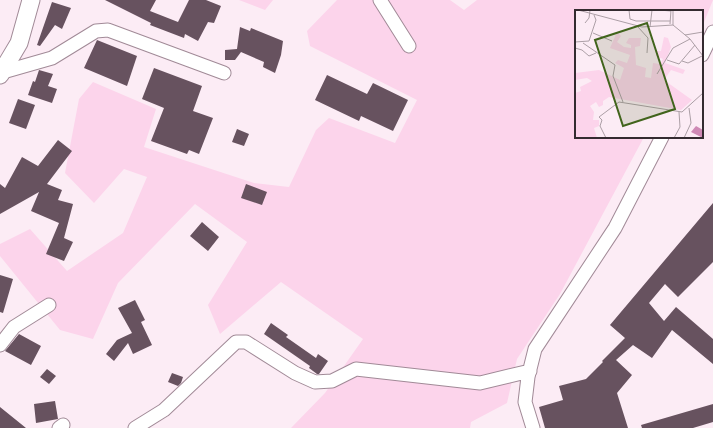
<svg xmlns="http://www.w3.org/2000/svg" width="713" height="428" font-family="'PT Sans',sans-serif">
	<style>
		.green { fill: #fcd4eb }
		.building { fill: #67525f }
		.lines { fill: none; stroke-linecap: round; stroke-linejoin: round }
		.minor-casing { stroke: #a18a97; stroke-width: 15 }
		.major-casing { stroke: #a18a97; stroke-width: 19 }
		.minor { stroke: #fff; stroke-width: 13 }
		.major { stroke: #fff; stroke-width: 17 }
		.inset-road { fill: none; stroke: #ac9fa6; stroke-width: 1 }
		.view { fill: #41641c; fill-opacity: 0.15; stroke: #41641c; stroke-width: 2 }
		.inset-edge { fill: none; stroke: #342b30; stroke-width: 2 }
	</style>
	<rect width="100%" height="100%" fill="#fcecf5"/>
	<path class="green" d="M239 0H273L265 10Z
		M337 0H450L464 10 477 0H713L702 27V11H576V137H644L560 294 517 359 507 403 471 422 470 428H291L325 393 363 339 281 282 220 334 208 305 247 242 195 204 118 283 93 339 60 330 0 256V244L30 229 67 271 123 233 147 177 124 169 94 203 65 173 79 99 93 82 156 109 144 147 254 183 289 187 316 130 329 118 395 143 417 100 310 46 307 31Z"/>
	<path class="building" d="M105 0H156L150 11 178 22 189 0H206L221 6 214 23 208 22 198 41 185 34 184 38 150 25 151 23Z
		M52 2 71 8 62 29 55 25 40 46 37 45Z
		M240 27 250 31 251 28 283 41 281 55 275 73 263 67 264 62 241 52 235 60H225V50L237 49Z
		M97 40 137 56 127 86 84 68Z
		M154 68 202 86 193 111 213 118 199 154 189 150 187 154 151 141 164 108 142 99Z
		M39 70 53 74 48 86 57 89 52 103 28 95 33 81 35 82Z
		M327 75 367 94 373 83 408 100 393 131 361 116 359 121 315 100Z
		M18 99 35 105 26 129 9 123Z
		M237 129 249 134 244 146 232 142Z
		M58 140 72 151 47 184 62 190 58 200 73 204 64 238 73 242 64 261 46 254 59 223 31 211 39 192 0 214V184L5 188 22 157 38 166Z
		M246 184 267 192 262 205 241 198Z
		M713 203V262L678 297 665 284 649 303 664 321 676 307 713 339V364L672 330 652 358 633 345 616 360 632 375 617 393 628 428H545L539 407 563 400 559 386 586 379 603 362 602 361 625 338 610 325Z
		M202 222 219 237 208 251 190 236Z
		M0 275 13 279 3 313 0 312Z
		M135 300 145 320 141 322 152 345 133 354 128 343 114 361 106 354 117 340 132 333 118 308Z
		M271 323 288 335 286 337 316 358 318 354 328 361 319 374H317L309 368 310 366 264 334Z
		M19 334 41 346 31 365 5 351Z
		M47 369 56 376 49 384 40 377Z
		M172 373 183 377 181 383 178 386 168 382Z
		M55 401 58 419 36 423 34 404Z
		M713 404V422L693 428H642L641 425Z
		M0 407 26 428H0Z"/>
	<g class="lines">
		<g class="minor-casing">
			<path id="minor" d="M380 0 409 46
				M702 55 713 32
				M3 72 52 58 96 31 108 30 224 73
				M0 345 14 327 49 305
				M59 428 63 425
				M135 428 164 410 236 342H246L295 373 315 382 332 381 356 369 480 383 530 371
				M533 428 525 402 528 377 535 349 615 228 662 137"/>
		</g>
		<g class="major-casing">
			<path id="major" d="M0 75 19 43 31 0"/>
		</g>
		<use href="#minor" class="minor"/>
		<use href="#major" class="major"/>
	</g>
	<g transform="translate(575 10)">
		<rect width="128" height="128" fill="#fcecf5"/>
		<path d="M42 22 46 26 42 32 49 37 56 38V35L51 33 54 28H66L65 36 60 37 61 55 71 58 70 67 76 68 78 53 85 54 88 49 81 46V41H86L89 27 93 28 96 37 90 53 110 60 108 64 96 60 89 70 117 90 106 100 34 87 28 91V95L24 97 21 92 15 96 19 102 18 110H24V116L19 118 22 128H0V83L6 81 5 77 17 71 12 68 0 70V63L24 60 45 70 49 58 40 53 43 50 52 53 55 45 35 38Z" fill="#fcd4eb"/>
		<path d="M121 116 128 120V128L116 122Z" fill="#cf89b5"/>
		<path class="inset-road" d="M3 0 67 17 98 15 115 29 128 46M54 0 55 9 61 11H95M84 0 96 1M10 13 14 8 15 0M95 14 96 0M98 15V0M63 17 73 28 72 43M75 17 77 0M18 23 37 31M110 25 128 22M0 32 14 31 21 10 19 5M8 33 40 55 38 66 48 92M0 38 7 40 14 46 21 43M92 50 104 54 120 35M107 51 113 53 127 46M82 64 98 38 115 29M31 128 25 116 27 110 24 107 44 92 107 102 128 83M99 128 105 117 104 102M109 128 116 113 114 98"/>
		<path class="view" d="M72 13 100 99 48 116 20 30Z"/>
		<rect width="128" height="128" class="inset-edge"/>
	</g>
</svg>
